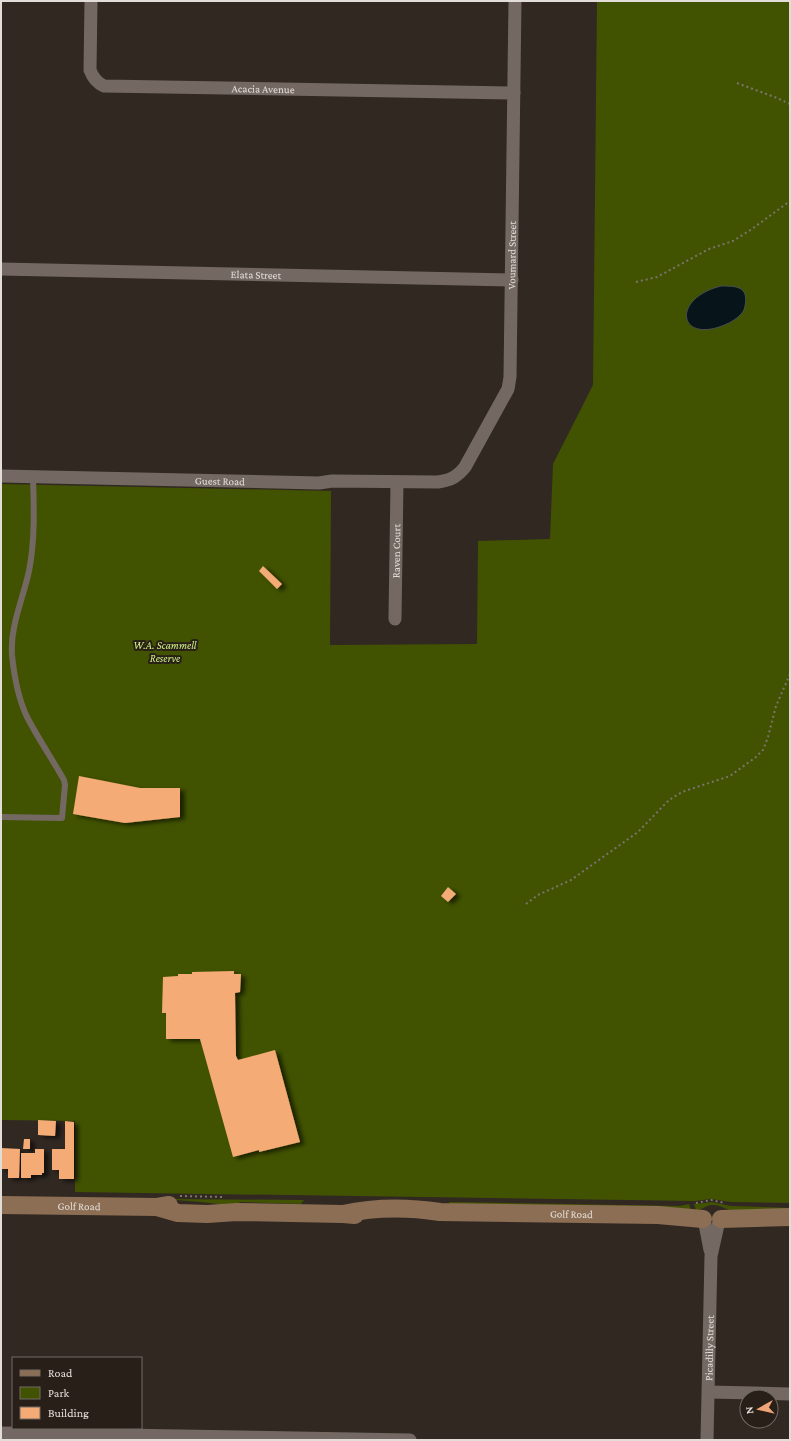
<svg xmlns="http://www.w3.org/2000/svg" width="791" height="1441" font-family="'Crimson Pro',serif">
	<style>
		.green { fill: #415300 }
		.water { fill: #07141a; stroke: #495053 }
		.building { fill: #f4ab75; filter: url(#shadow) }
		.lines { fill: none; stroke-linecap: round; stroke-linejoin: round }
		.path { stroke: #7b736e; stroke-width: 2; stroke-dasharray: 2 3; stroke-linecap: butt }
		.lane { stroke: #746962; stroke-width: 6 }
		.street { stroke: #746962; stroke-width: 13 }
		.secondary { stroke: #8c6e54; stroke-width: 18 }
		.labels { text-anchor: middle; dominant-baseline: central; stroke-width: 4; stroke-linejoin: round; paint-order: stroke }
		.street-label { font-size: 11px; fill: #e3ddd9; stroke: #271f18 }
		.park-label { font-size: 11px; font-style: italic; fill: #d1f284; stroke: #271f18 }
	</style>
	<defs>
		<filter id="shadow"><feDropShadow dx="4.5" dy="2.5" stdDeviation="2" flood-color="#0009"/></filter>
	</defs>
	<rect width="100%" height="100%" fill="#312822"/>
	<path class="green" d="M597 1H790V1203L731 1202 711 1199 695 1201 75 1192V1121L1 1120V484L331 491 330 645 477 644 478 541 550 539 553 464 593 385Z
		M171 1199 304 1200 301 1204 240 1202 235 1206 201 1202 175 1200Z
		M449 1202 680 1206 689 1204 691 1210 449 1205Z
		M712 1202 731 1206 790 1208V1211C773 1212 753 1214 737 1212 728 1211 722 1205 713 1205 706 1205 702 1210 696 1210L694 1204Z"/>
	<path class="water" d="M721 286C736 286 749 286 745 306 744 314 736 319 729 323 679 347 669 299 721 286Z"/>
	<path class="building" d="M263 566 282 584 277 589 259 571Z
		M79 776 140 788H180V817L125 823 73 814Z
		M448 887 456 894 448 902 441 896Z
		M234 971V974H241L240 992 235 993 236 1056 238 1060 275 1050 300 1142 259 1152V1150L233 1157 200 1039H166V1013H162L163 977 178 976V974H192V972Z
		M38 1120 56 1121 55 1136 38 1135Z
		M65 1121 74 1122V1179H59V1170H52V1149H65Z
		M24 1139H30V1149H23Z
		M1 1148 20 1149 19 1178H8V1169H1Z
		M35 1149H44V1173H42V1175H31V1178H21V1153H35Z"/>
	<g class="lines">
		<path class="path" d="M737 83 777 98 790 104
			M636 282 657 277 709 249 733 241 752 229 790 201
			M526 904 538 895 571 880 638 832 669 800 682 792 730 776 756 757 763 750 768 737 776 706 790 674
			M180 1196 223 1197
			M696 1203 711 1200 725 1203"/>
		<path class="lane" d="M1 817 62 818 65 785 64 780C52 759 38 738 27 717 18 698 14 675 12 655 10 626 23 599 29 571 35 541 34 508 33 477"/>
		<g class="street">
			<path id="s1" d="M91 1 90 70C93 78 97 83 104 86L514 93"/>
			<path id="s2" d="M1 269 512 280"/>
			<path id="s3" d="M1 476 319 483 332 481 438 482C451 480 457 477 465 467L508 389 510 377 515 1"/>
			<path id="s4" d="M395 619 397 482"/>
			<path d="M705 1224 710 1250"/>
			<path d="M709 1392 790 1394"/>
			<path d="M1 1433 410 1440"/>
			<path id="s5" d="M707 1440 711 1256 718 1225"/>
		</g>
		<g class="secondary">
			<path id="s6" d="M1 1205 157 1207 169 1205"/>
			<path d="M157 1207 178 1213 207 1214 237 1212 343 1214 355 1215"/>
			<path id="s7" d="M343 1214C375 1207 407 1207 440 1212L658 1215 703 1219"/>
			<path d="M721 1219 790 1217"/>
		</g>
	</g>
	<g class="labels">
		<g class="street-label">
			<text stroke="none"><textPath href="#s1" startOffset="250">Acacia Avenue</textPath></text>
			<text stroke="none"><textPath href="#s3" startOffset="692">Voumard Street</textPath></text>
			<text stroke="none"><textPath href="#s2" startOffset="255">Elata Street</textPath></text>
			<text stroke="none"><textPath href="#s3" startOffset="219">Guest Road</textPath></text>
			<text stroke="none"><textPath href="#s4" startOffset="68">Raven Court</textPath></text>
			<text stroke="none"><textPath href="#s6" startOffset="78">Golf Road</textPath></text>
			<text stroke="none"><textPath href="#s7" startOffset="229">Golf Road</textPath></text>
			<text stroke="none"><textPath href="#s5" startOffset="92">Picadilly Street</textPath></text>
		</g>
		<g class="park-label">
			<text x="165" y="645">W.A. Scammell<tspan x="165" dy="13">Reserve</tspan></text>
		</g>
	</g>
	<rect width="791" height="1441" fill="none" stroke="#e3ddd9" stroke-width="4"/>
	<rect x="12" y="1357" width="130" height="72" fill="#271f18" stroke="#726b65"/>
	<rect x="20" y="1370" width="20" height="6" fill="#8c6e54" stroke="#726b65"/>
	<text x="48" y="1377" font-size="12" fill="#e3ddd9">Road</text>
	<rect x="20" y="1387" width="20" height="12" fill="#415300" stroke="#726b65"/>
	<text x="48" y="1397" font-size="12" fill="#e3ddd9">Park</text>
	<rect x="20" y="1407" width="20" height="12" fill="#f4ab75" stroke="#726b65"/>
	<text x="48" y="1417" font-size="12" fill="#e3ddd9">Building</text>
	<g transform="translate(759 1409) rotate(262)"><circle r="19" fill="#271f18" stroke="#726b65"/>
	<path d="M0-3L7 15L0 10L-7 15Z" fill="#efa376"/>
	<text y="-6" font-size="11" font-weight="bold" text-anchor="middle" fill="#e3ddd9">N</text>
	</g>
</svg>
